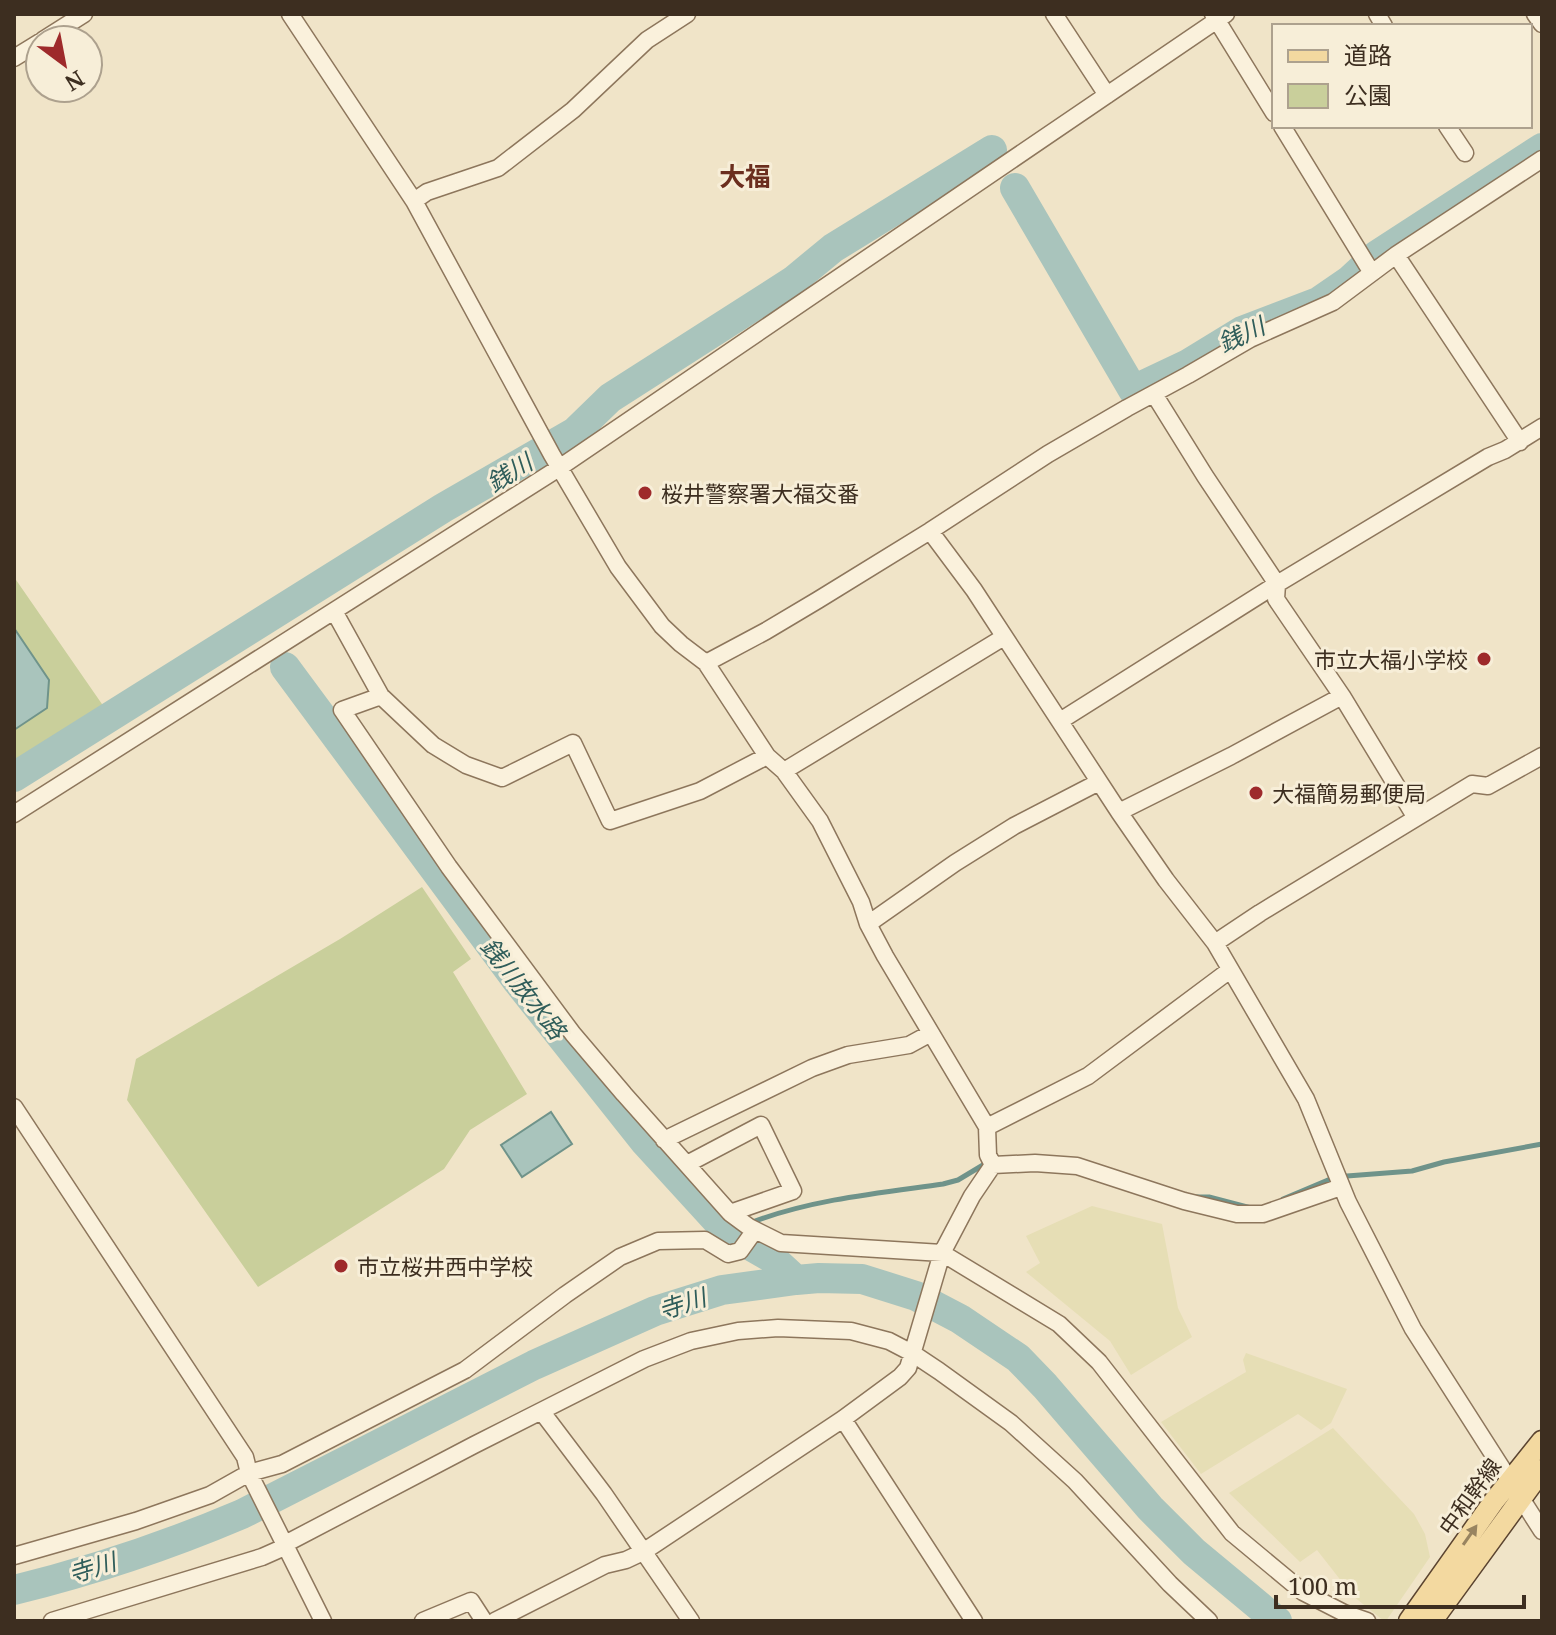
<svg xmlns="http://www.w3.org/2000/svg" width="1556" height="1635" font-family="'Noto Serif','Noto Sans JP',serif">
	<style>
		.farmland { fill: #e6deb5 }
		.green { fill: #c9cf9b }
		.water { fill: #a9c4bc; stroke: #6f938a; stroke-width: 2 }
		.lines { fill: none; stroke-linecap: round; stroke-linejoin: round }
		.stream { stroke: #6f938a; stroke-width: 5 }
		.river { stroke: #a9c4bc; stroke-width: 30 }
		.minor-casing { stroke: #8d765c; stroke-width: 19 }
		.major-casing { stroke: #5b4430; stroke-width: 23 }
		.minor { stroke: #faf1dc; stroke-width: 16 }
		.major { stroke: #f3d9a0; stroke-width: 20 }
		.oneway { fill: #988460 }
		.poi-dot { fill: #9e2a2b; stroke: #f7eed8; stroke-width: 3 }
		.labels { text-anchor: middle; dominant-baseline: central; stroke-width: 6; stroke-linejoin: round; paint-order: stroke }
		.poi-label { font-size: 22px; fill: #3d2e20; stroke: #f7eed8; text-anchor: start }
		.street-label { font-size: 22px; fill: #3d2e20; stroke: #f7eed8 }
		.water-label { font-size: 24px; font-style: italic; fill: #2f5d5a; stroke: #f7eed8 }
		.quarter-label { font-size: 26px; font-weight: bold; fill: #6b2e1e; stroke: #f7eed8 }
	</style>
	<rect width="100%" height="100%" fill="#f0e4c8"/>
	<path class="farmland" d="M1092 1206 1162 1224 1178 1308 1192 1337 1131 1375 1110 1341 1026 1272 1040 1263 1026 1236Z
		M1246 1353 1347 1389 1331 1423 1321 1430 1298 1414 1201 1474 1161 1422 1246 1372 1243 1360Z
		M1333 1428 1414 1514 1425 1534 1430 1557 1386 1621H1384L1353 1596 1317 1550 1300 1562 1229 1493Z"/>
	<path class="green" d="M14 577 104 707 14 767V730L46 708 49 680 14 628Z
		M422 887 471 959 453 972 527 1094 470 1130 444 1169 258 1287 127 1100 136 1059 340 939Z"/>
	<path class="water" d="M14 628 49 680 47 708 14 730Z
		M551 1112 572 1144 522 1177 501 1145Z"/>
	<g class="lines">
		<path class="stream" d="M1195 1197H1209L1251 1208
			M1283 1199 1328 1180 1347 1176 1412 1171 1444 1162 1542 1144
			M752 1223 755 1221C816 1199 879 1193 943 1184L958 1180 988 1162"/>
		<path class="river" d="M1015 188 1133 390 1188 364 1242 331 1318 302 1350 280 1377 255 1542 148
			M285 667 518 982 645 1142 719 1223 737 1238 772 1258 796 1280
			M14 777 443 508 575 432 610 398 793 281 833 248 992 150
			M14 1590C92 1571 169 1545 242 1514L534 1365 655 1311 722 1290 796 1280 819 1278 862 1279 916 1296 960 1319 1018 1358 1045 1386 1150 1508 1194 1552 1277 1621"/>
		<g class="minor-casing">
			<path id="minor" d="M290 14 414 201 552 455 618 567 662 626 681 644 706 663 767 756 784 771 820 821 861 902 868 924 885 956 987 1127 988 1155 993 1165
				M1054 14 1107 95
				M1213 14 1274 113
				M1377 14 1384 26
				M1535 14 1542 24
				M43 40 84 14
				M14 58 40 42
				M1282 126 1372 273
				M1447 126 1465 153
				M414 201 427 192 498 168 573 110 647 40 687 14
				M1396 255 1520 442
				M1154 394 1205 476 1277 584 1276 599 1342 696 1416 818
				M930 531 974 590 1119 812 1166 880 1215 943 1306 1099 1348 1202 1413 1329 1542 1531
				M334 611 381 696 342 710 449 867 573 1034 624 1094 730 1213 749 1227 781 1243 942 1253 1059 1324 1099 1362 1232 1533 1303 1592 1344 1613 1367 1621
				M706 663 766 631 818 600 930 531 1048 454 1127 408 1188 375 1250 339 1333 302 1396 255 1542 159
				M381 696 433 745 466 765 502 778 573 743 610 821 700 791 767 756
				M1060 721 1277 584 1488 457 1505 450 1542 427
				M784 771 1004 637
				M1119 812 1231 756 1342 696
				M14 814 559 468 1226 14
				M868 924 955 863 1014 826 1099 782
				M1215 943 1260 913 1472 784 1488 786 1542 756
				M14 1107 245 1457 249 1473 323 1621
				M987 1127 1088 1076 1230 970
				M664 1140 812 1068 848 1055 909 1045 931 1033
				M687 1164 761 1125 793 1191 730 1213
				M993 1165 1035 1163 1077 1166 1184 1201 1237 1214H1263L1341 1187
				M542 1412 604 1494 691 1621
				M843 1419 974 1621
				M14 1556 136 1521 210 1495 249 1473 282 1464 465 1370 565 1295 620 1257 658 1241 705 1240 728 1254 740 1251 755 1230
				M52 1621 262 1557 280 1549 285 1544 474 1445 644 1359 691 1341 738 1331 778 1328 851 1331 889 1341 912 1353 939 1371 1011 1423 1075 1481 1170 1584 1209 1621
				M423 1621 471 1601 484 1621
				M495 1621 605 1565 626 1560 643 1552 843 1419 900 1377 908 1368 942 1253 972 1196 993 1165"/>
		</g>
		<g class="major-casing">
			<path id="major" d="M1409 1621 1494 1501 1542 1441
				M1432 1621 1542 1470"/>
		</g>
		<use href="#minor" class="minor"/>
		<use href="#major" class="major"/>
	</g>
	<defs><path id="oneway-solid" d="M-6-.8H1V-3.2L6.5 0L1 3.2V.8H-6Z" transform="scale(2)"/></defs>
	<use class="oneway" href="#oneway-solid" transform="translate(1470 1535) rotate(-55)"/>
	<g class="poi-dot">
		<circle cx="645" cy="493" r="8"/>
		<circle cx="1484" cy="659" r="8"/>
		<circle cx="1256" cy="793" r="8"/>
		<circle cx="341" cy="1266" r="8"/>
	</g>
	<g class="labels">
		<g class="poi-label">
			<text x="661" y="493">桜井警察署大福交番</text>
			<text x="1468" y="659" text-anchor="end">市立大福小学校</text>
			<text x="1272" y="793">大福簡易郵便局</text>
			<text x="357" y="1266">市立桜井西中学校</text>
		</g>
		<g class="street-label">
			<text transform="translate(1469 1496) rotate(-54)">中和幹線</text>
		</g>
		<g class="water-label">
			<text transform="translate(1241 334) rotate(-25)">銭川</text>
			<text transform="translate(509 472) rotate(-32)">銭川</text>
			<text transform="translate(524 988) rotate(52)">銭川放水路</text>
			<text transform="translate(682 1303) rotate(-18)">寺川</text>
			<text transform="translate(92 1567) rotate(-17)">寺川</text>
		</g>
		<g class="quarter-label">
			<text x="745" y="176">大福</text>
		</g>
	</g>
	<rect width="1556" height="1635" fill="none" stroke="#3d2e20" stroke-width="32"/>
	<rect x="1272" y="24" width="260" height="104" fill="#f7eed8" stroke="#ada18e" stroke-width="2"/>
	<rect x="1288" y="50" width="40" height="12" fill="#f3d9a0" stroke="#ada18e" stroke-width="2"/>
	<text x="1344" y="64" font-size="24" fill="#3d2e20">道路</text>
	<rect x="1288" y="84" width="40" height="24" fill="#c9cf9b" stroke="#ada18e" stroke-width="2"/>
	<text x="1344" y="104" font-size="24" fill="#3d2e20">公園</text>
	<g transform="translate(64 64) rotate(148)"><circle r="38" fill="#f7eed8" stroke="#ada18e" stroke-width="2"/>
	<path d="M0-6L14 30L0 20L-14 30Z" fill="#9e2a2b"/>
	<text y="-12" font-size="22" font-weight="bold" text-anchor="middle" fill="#3d2e20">N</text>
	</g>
	<path d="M1276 1595v12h248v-12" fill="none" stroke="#3d2e20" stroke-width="4"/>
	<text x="1288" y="1595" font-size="24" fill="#3d2e20" stroke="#f7eed8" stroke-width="6" paint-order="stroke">100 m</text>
</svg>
